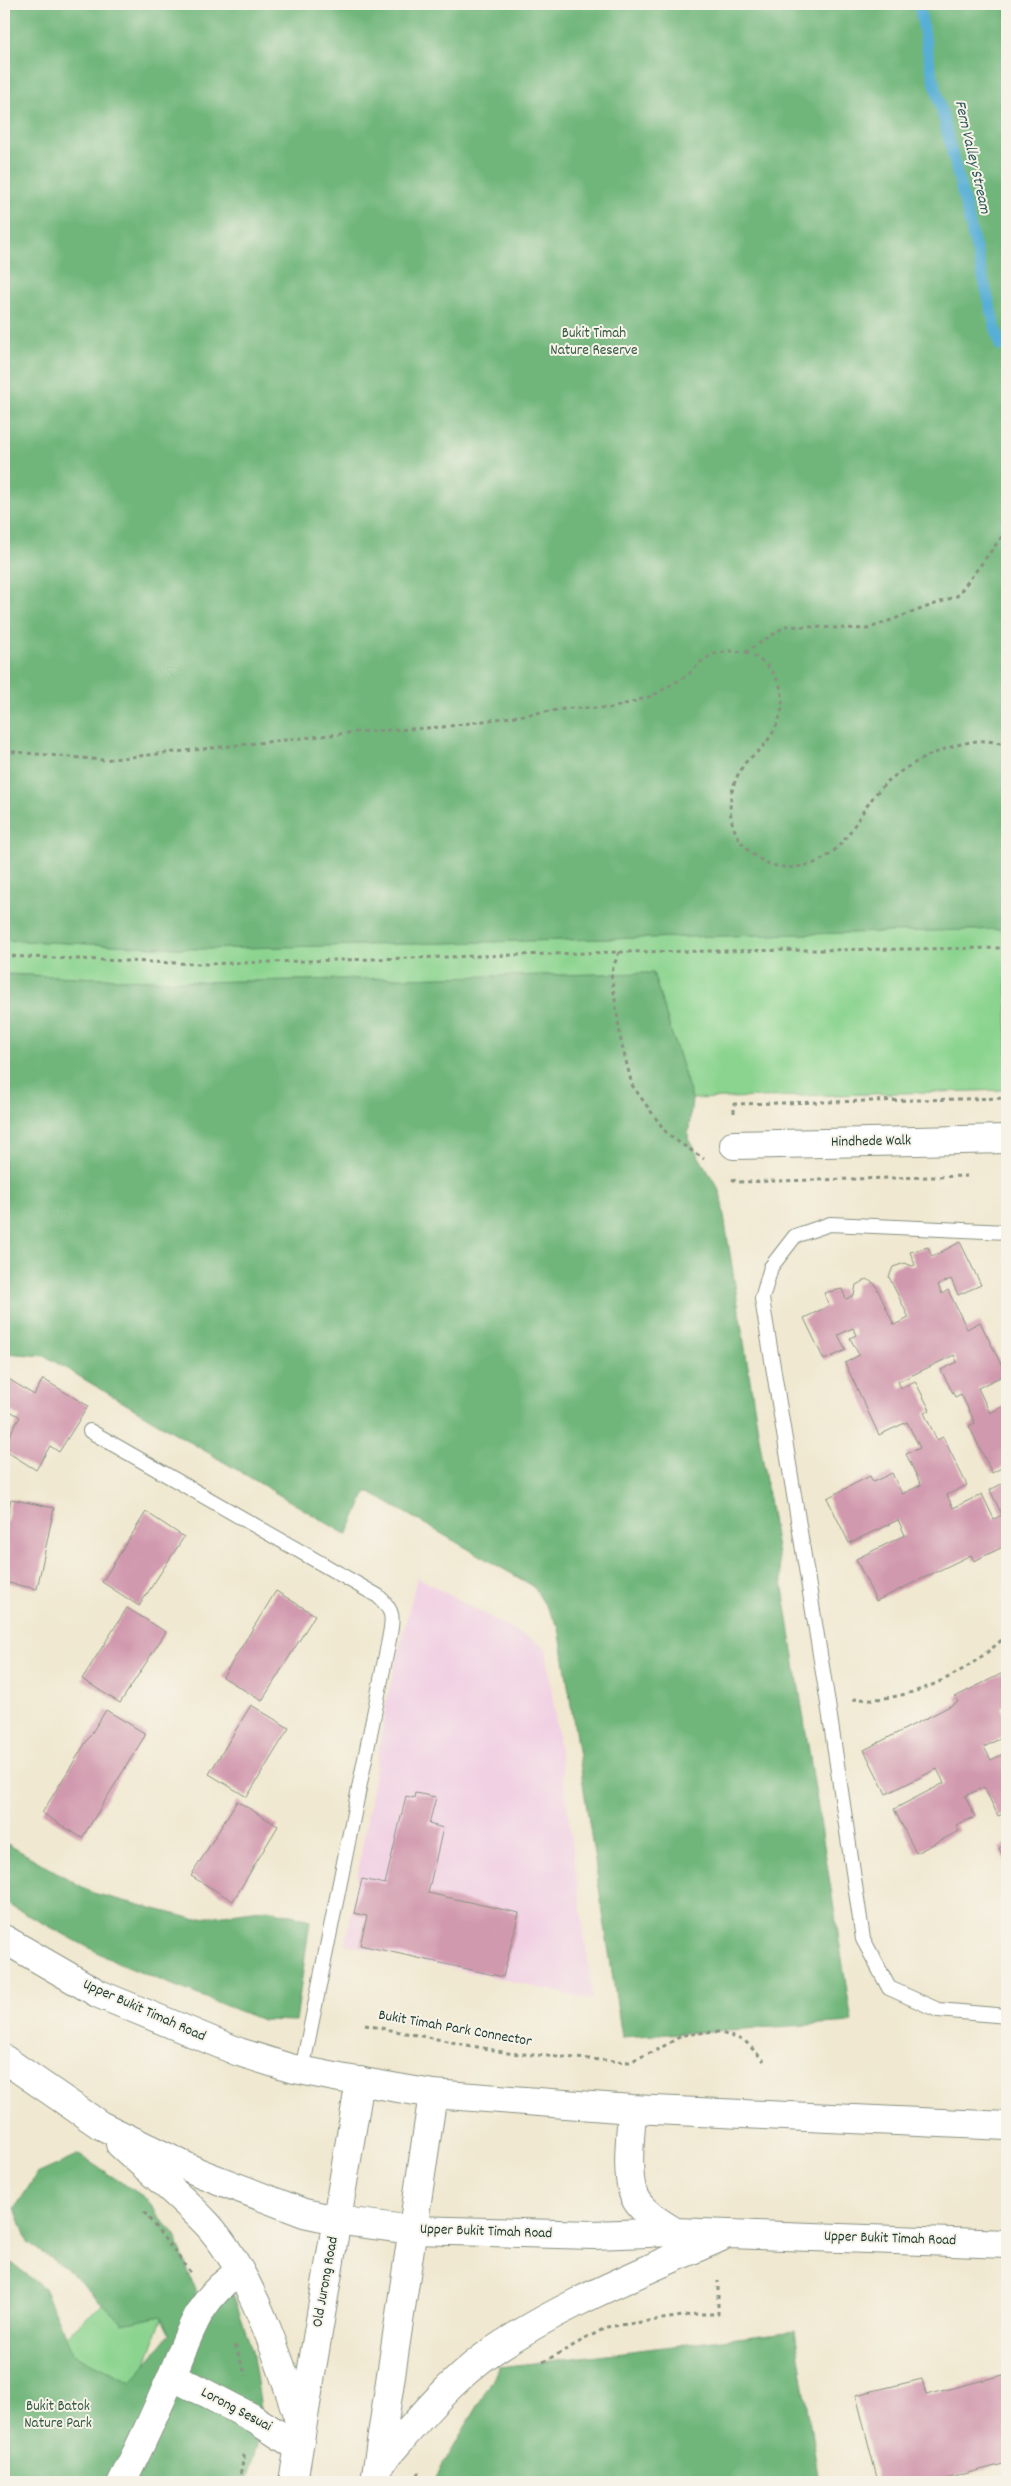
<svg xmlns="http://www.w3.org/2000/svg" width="1011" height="2486" font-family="Dekko,sans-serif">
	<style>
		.built { fill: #f1d0e4 }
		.green { fill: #8bd48f; stroke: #558862 }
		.forest { fill: #70b67a; stroke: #487a57 }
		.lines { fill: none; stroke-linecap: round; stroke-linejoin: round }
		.stream { stroke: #59afd5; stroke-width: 11 }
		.building { fill: #d199ae }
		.lane-casing { stroke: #889282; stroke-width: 16 }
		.street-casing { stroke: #889282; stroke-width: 30 }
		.secondary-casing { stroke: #889282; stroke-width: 30 }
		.highway-casing { stroke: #889282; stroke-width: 30 }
		.path { stroke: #889282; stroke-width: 3; stroke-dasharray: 4 4; stroke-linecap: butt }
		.lane { stroke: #fff; stroke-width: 14 }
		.street { stroke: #fff; stroke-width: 28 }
		.secondary { stroke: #fff; stroke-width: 28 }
		.highway { stroke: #fff; stroke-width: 28 }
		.labels { text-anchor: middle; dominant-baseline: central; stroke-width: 4; stroke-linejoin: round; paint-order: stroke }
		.park-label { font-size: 15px; fill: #355b46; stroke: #f7f3e8 }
		.street-label { font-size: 15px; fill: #1f3d34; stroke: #f7f3e8 }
		.water-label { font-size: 16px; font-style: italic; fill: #2e5a5c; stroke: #f7f3e8 }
	</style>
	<rect width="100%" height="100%" fill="#f7f3e8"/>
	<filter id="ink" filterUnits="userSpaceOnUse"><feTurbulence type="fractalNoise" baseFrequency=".02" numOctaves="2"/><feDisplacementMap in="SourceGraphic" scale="10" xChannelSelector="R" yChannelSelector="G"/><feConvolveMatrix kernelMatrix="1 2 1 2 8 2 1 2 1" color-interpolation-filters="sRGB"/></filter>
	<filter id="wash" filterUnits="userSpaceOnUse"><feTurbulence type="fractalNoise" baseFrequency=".0096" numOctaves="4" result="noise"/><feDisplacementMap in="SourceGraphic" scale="20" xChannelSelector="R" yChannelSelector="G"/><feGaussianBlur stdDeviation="1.12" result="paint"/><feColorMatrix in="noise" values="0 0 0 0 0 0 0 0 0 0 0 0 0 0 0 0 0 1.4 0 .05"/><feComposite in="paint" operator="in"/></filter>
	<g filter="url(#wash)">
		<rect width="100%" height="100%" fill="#f0e8d0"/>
		<path class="built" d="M417 1577 546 1648 593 2000 346 1944 388 1694Z"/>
		<path class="green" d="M1007 929V1090L692 1099 653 973 195 982 4 974V940L200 949Z
			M143 2267 177 2277 133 2399 4 2482V2392Z"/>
		<path class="forest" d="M4 4H1007V929L200 949 4 940Z
			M653 973 692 1099 688 1139 720 1191 852 2022 622 2037 559 1627 533 1586 367 1491 347 1535 45 1356 4 1353V974L195 982Z
			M4 1842 93 1893 194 1919 268 1909 310 1920 296 2021 262 2020 117 1963 4 1902Z
			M79 2155 144 2197 175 2235 197 2295 227 2276 252 2350 263 2421 247 2482H4V2257L44 2288 73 2354 131 2382 170 2334 161 2316 123 2324 69 2271 28 2243 15 2208 37 2174Z
			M795 2331 819 2482H433L500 2367Z"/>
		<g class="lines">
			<path class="stream" d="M919 4 930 64 1000 346"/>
		</g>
		<g id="blocks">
			<path class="building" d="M960 1242 981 1285 958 1295 951 1279 938 1285 942 1294 948 1290 967 1329 980 1322 1006 1374 978 1388 990 1413 1006 1405 1007 1407V1465L992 1473 969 1426 975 1423 961 1394 955 1397 941 1370 957 1362 954 1355 898 1382 901 1388 915 1381 930 1410 924 1413 937 1440 943 1437 967 1485 947 1495 953 1508 982 1494 994 1519 1002 1515 990 1490 1007 1481V1545L974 1561 971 1555 876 1601 856 1559 905 1535 898 1520 849 1543 827 1498 870 1476 873 1482 892 1473 902 1494 921 1485 906 1454 920 1448 907 1422 879 1435 845 1363 859 1355 850 1338 856 1335 853 1328 838 1335 846 1350 824 1360 804 1318 829 1306 824 1293 842 1289 846 1299 854 1295 856 1285 867 1279 875 1284 894 1325 909 1318 889 1277 893 1267 905 1263 912 1266 915 1265 910 1252 928 1247 932 1257Z
				M4 1376 34 1395 43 1379 88 1406 59 1452 50 1446 36 1470 4 1450V1444L20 1417 4 1407Z
				M11 1499 54 1508 37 1589 4 1582V1537Z
				M146 1512 184 1537 139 1606 102 1582Z
				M276 1591 315 1615 262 1701 223 1677Z
				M127 1608 166 1632 120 1703 82 1679Z
				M1007 1671V1703L1001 1707 1007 1720V1735L984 1747 991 1760 1007 1752V1812L998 1816 984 1787 965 1796 975 1817 956 1825 959 1831 916 1853 894 1809 944 1783 937 1769 886 1794 864 1750 958 1702 955 1697Z
				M251 1705 289 1728 247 1797 209 1774Z
				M106 1710 146 1734 82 1838 42 1813Z
				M415 1793 436 1797 429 1824 443 1828 428 1893 519 1913 503 1977 360 1945 367 1916 354 1913 362 1879 385 1884 406 1796 414 1798Z
				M237 1801 278 1826 233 1901 191 1876Z
				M1007 1843V1865L999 1848Z
				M1007 2374V2463L934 2482H878L856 2395 922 2379 926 2395Z"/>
		</g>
	</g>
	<g filter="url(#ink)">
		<use href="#blocks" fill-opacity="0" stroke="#889282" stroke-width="1"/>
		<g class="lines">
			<g class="lane-casing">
				<path id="lane" d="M1007 1232 830 1224 795 1236 771 1267 762 1299 827 1697 863 1939 889 1988 938 2010 1007 2016
					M90 1431 378 1596C397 1613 392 1621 388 1645L302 2070"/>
			</g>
			<g class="street-casing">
				<path id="street" d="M734 1145 1007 1139
					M172 2376 251 2417 298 2447
					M122 2482C139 2449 154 2416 169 2382 188 2340 196 2298 239 2273"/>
			</g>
			<g class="secondary-casing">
				<path id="secondary" d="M293 2482 360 2081
					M375 2482 433 2094"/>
			</g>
			<g class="highway-casing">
				<path id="highway" d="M4 1939 99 1994 239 2052 290 2068 340 2078 433 2094 632 2109 1007 2126
					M4 2059 100 2125 200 2173 304 2213 336 2220 413 2230 593 2235 675 2232 1007 2244
					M632 2109C631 2134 625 2173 634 2196 641 2212 661 2223 675 2232
					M120 2144C148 2170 180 2195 207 2224 252 2273 281 2364 301 2427
					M378 2466C411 2429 444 2387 484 2357 556 2306 641 2273 721 2237"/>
			</g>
			<path class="path" d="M746 652C788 671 793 710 764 745 759 752 751 756 745 763 725 791 724 828 750 852 762 863 779 869 795 867 846 863 852 817 883 786 903 765 948 744 977 741 987 740 998 743 1007 744
				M4 751 103 760 357 732 443 727 571 708H612L652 696 688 675 699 663 713 654 729 651 746 652 786 626 867 629 957 596 1007 530
				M619 952 611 973 621 1041 632 1085 668 1135 704 1159
				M4 956 200 964 619 952 1007 948
				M734 1113V1104L1007 1098
				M732 1179 737 1182 969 1176
				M853 1699C911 1703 966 1674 1007 1635
				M365 2025 508 2053 629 2062 657 2050 683 2035 715 2031 745 2041 764 2061
				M144 2212 190 2272
				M235 2345 246 2376
				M543 2362 607 2327 697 2314H718V2281
				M239 2482 245 2451
				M413 2482 420 2472"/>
			<use href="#lane" class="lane"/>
			<use href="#street" class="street"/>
			<use href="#secondary" class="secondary"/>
			<use href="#highway" class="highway"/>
		</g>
	</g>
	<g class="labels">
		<g class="park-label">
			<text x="594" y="334">Bukit Timah<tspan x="594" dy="17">Nature Reserve</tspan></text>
			<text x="58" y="2407">Bukit Batok<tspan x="58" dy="17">Nature Park</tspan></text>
		</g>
		<g class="street-label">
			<text transform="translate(871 1142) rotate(-1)">Hindhede Walk</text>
			<text transform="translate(144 2011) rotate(24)">Upper Bukit Timah Road</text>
			<text transform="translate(455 2029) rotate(10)">Bukit Timah Park Connector</text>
			<text transform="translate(486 2232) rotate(2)">Upper Bukit Timah Road</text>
			<text transform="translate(890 2239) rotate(2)">Upper Bukit Timah Road</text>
			<text transform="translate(326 2282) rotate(-80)">Old Jurong Road</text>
			<text transform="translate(236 2410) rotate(28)">Lorong Sesuai</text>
		</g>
		<g class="water-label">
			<text transform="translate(972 157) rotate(77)">Fern Valley Stream</text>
		</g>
	</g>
	<rect width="1011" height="2486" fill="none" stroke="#f7f3e8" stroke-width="20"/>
</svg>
